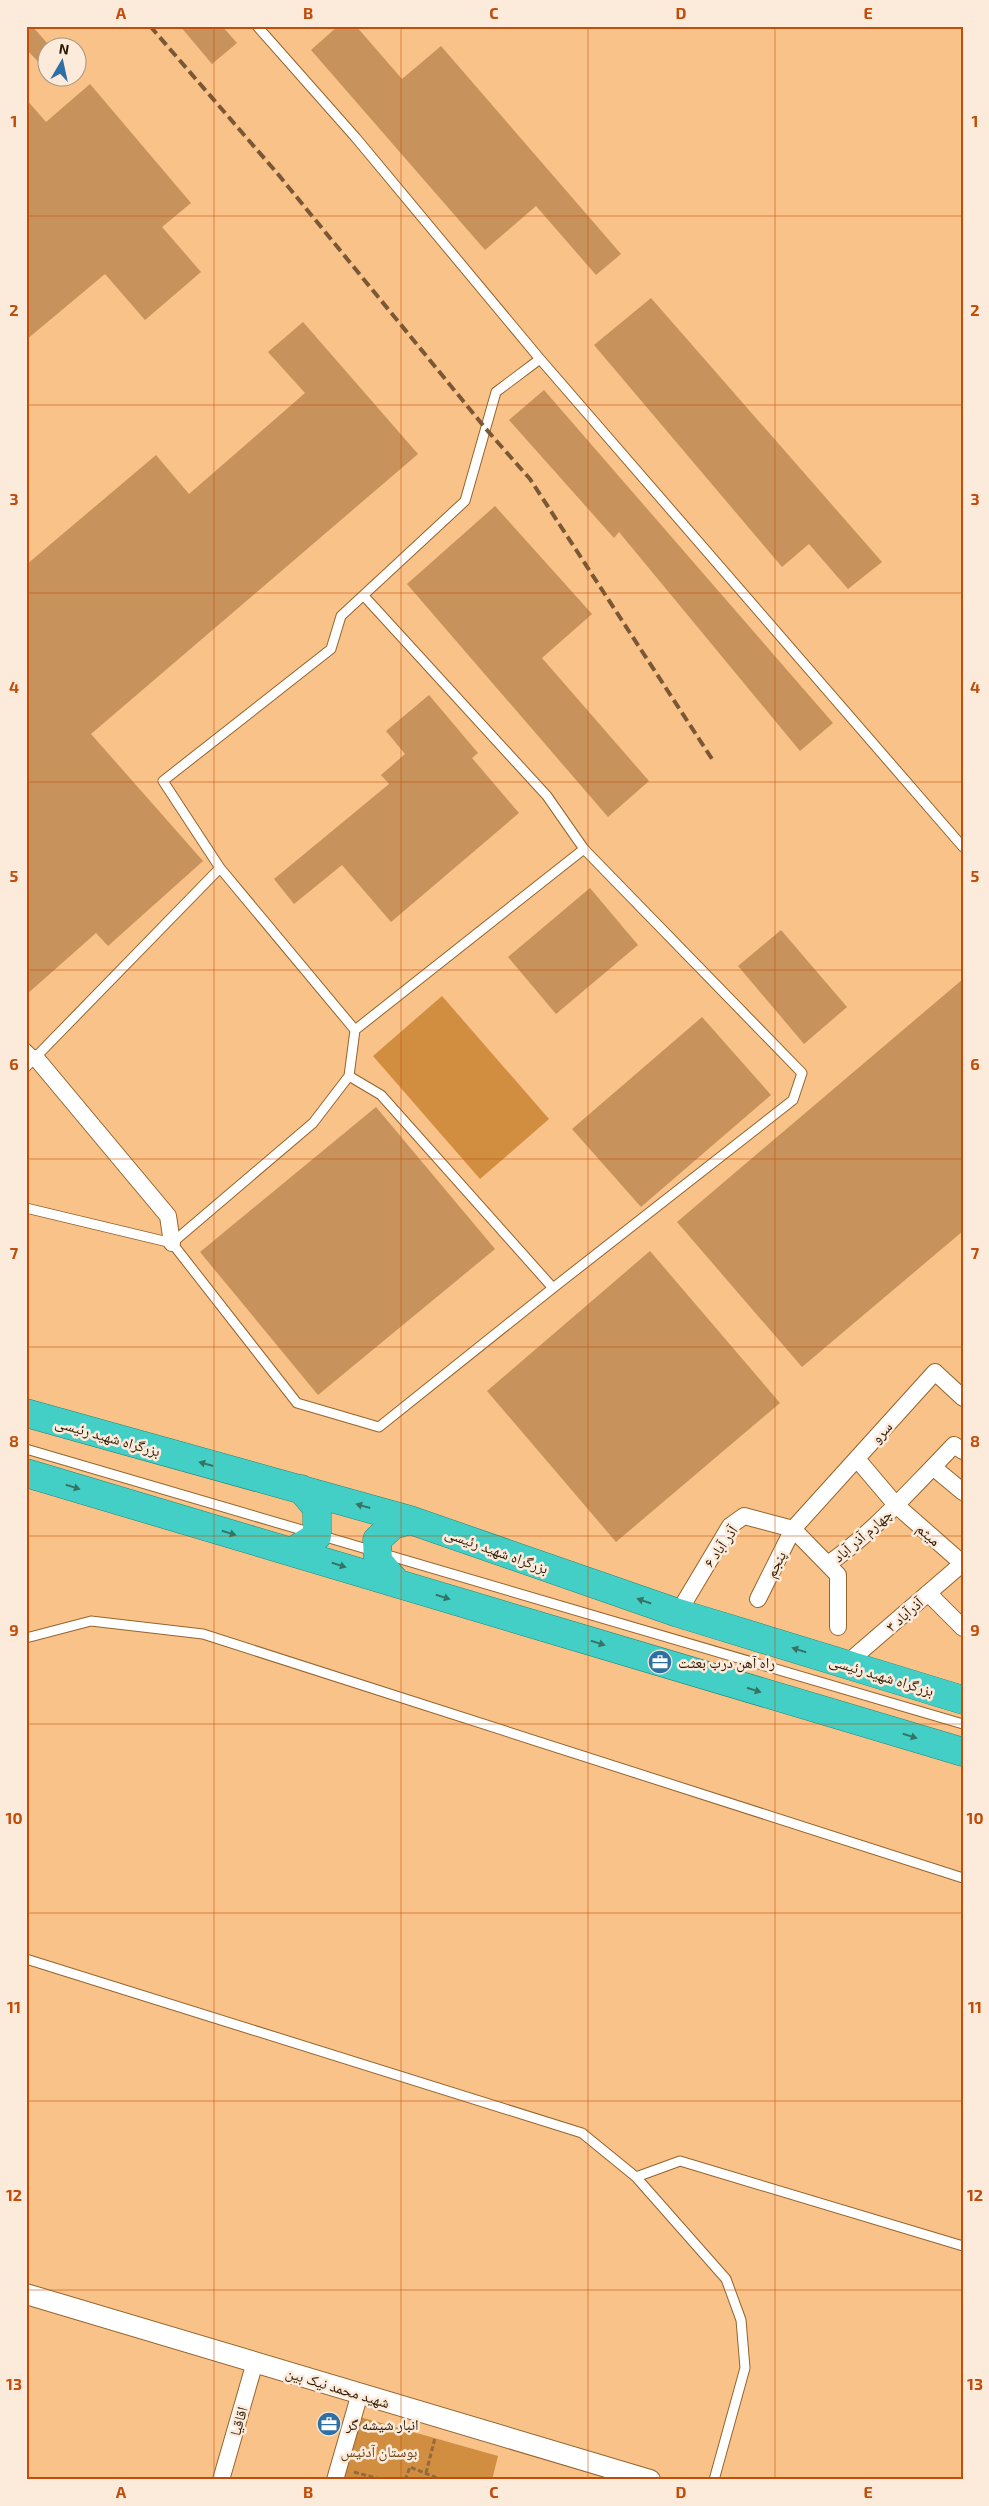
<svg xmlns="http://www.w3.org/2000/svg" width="989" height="2506" font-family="'Exo 2','Noto Naskh Arabic',sans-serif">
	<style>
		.green { fill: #d18e40 }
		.building { fill: #c7925b }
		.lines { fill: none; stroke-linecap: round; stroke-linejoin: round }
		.service-casing { stroke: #95642c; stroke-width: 11 }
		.minor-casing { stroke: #95642c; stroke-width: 18 }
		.tertiary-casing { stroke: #95642c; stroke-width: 22 }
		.trunk-casing { stroke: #1c8778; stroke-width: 29 }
		.path { stroke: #8f6a43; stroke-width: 3; stroke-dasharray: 5 2.5; stroke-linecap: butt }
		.service { stroke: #fff; stroke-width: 9 }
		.minor { stroke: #fff; stroke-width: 16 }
		.tertiary { stroke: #fff; stroke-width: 20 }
		.trunk { stroke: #43cfc6; stroke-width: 28 }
		.rail { stroke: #7a5835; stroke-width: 4; stroke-dasharray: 10 5; stroke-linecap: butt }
		.oneway { fill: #377364 }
		.grid { fill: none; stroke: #c24c0a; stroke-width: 1; stroke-opacity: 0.55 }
		.labels { text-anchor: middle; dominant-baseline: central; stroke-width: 5; stroke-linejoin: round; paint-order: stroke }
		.street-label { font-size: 15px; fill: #2b1701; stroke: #fcebdb }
		.poi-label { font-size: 15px; fill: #2b1701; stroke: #fcebdb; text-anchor: start }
		.park-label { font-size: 15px; fill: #684215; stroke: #fcebdb }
		.neatline { fill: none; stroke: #c24c0a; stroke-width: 2 }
		.grid-label { font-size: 16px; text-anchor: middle; font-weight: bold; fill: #c24c0a }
	</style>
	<rect width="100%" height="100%" fill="#f9c289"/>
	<path class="green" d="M442 996 549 1119 480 1179 373 1056Z
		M360 2417 498 2456 492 2480H341Z"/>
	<path class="building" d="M26 26H32L48 44V72L26 49Z
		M180 26H222L237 43 212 64Z
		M338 26H356L402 79 441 46 621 254 596 275 536 206 485 250 311 50Z
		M90 84 191 203 162 227 201 272 145 320 105 274 26 340V99L46 122Z
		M651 298 882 562 848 589 809 544 782 567 594 345Z
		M303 322 418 454 91 734 203 861 108 946 96 933 26 995V565L156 455 189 494 305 393 268 352Z
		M544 390 833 723 800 751 619 532 614 538 509 420Z
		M495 506 592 614 542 658 649 781 608 817 407 584Z
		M429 695 478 753 472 758 519 813 391 922 342 865 294 904 274 879 389 784 381 775 405 754 386 731Z
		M590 888 638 945 556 1014 508 957Z
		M781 930 847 1007 804 1044 738 966Z
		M963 979V1231L802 1367 677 1222Z
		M702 1017 771 1095 641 1207 572 1129Z
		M376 1107 495 1249 318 1395 200 1252Z
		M650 1251 780 1403 616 1542 487 1391Z"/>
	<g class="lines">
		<g class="service-casing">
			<path id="service" d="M257 26 356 138 540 359 963 847
				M364 596 547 796 584 849
				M355 1030 584 849 802 1073 793 1100 553 1288
				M26 1048 36 1058
				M26 1067 220 868
				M26 1208 172 1243 297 1403 379 1427 553 1288 381 1095 349 1076
				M172 1243 313 1123 349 1076 355 1030 220 868 163 781 331 649 341 616 465 501 496 392 540 359
				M26 1449 963 1724
				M26 1638 91 1621 203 1634 963 1878
				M26 1959 582 2133 636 2177 726 2279 741 2320 745 2368 714 2480
				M636 2177 680 2161 963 2246"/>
		</g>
		<g class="minor-casing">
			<path id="minor" d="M36 1058 168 1216 172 1243
				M963 1451 954 1445 933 1467 963 1492
				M857 1459 896 1505 962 1563
				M828 1564C868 1536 899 1502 933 1467
				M928 1593 963 1628
				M758 1599 793 1529 838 1575V1627
				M678 1613 730 1526 744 1516 793 1529 935 1372 963 1398
				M846 1664 963 1563
				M221 2480 255 2362
				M335 2480 360 2393"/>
		</g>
		<g class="tertiary-casing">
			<path id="tertiary" d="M26 2294 650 2480"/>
		</g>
		<g class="trunk-casing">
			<path id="trunk" d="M26 1413 410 1520 678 1613 963 1700
				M26 1473 963 1752
				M293 1551 317 1536V1508L301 1489
				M396 1582 378 1561 377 1540 393 1525 410 1520"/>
		</g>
		<path class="path" d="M354 2472 383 2480
			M426 2473 435 2438
			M405 2480 410 2467 442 2480"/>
		<use href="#service" class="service"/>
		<use href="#minor" class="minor"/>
		<use href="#tertiary" class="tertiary"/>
		<use href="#trunk" class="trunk"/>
		<path class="rail" d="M150 26 277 173 486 429 530 479 714 762"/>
	</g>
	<defs><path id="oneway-solid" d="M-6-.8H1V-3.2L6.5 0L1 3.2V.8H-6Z" transform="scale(1.25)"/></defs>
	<g class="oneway">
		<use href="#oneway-solid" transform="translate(206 1464) rotate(-164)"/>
		<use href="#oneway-solid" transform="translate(73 1487) rotate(17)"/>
		<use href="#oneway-solid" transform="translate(363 1506) rotate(-164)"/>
		<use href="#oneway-solid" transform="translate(229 1533) rotate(17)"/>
		<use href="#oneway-solid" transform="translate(339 1565) rotate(17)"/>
		<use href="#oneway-solid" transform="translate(443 1597) rotate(17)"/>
		<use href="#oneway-solid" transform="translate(644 1601) rotate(-161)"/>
		<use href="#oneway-solid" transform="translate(598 1643) rotate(17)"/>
		<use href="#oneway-solid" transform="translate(799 1650) rotate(-163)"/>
		<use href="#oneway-solid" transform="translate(754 1690) rotate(17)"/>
		<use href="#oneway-solid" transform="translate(910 1736) rotate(17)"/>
	</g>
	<path class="grid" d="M214 26V2480M401 26V2480M588 26V2480M775 26V2480M26 216H963M26 405H963M26 593H963M26 782H963M26 970H963M26 1159H963M26 1347H963M26 1536H963M26 1724H963M26 1913H963M26 2101H963M26 2290H963"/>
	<defs>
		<g id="office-disc" transform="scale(1.25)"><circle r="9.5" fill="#2e6fa5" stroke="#fcebdb"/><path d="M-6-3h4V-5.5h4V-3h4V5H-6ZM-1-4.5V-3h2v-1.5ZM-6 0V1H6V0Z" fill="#fff"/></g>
	</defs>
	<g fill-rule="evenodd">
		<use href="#office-disc" x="660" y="1662"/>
		<use href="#office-disc" x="329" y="2424"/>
	</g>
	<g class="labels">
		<g class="street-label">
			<text transform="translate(881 1432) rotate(-48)">سرو</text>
			<text transform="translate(108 1436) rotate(16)">بزرگراه شهید رئیسی</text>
			<text transform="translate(929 1534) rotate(42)">میثم</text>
			<text transform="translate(862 1535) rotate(-41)">چهارم آذر آباد</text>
			<text transform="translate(720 1546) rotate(-55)">آذر آباد ۶</text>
			<text transform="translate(497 1550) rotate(20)">بزرگراه شهید رئیسی</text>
			<text transform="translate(775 1564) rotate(-64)">پنجم</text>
			<text transform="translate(904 1614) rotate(-41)">۳ آذرآباد</text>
			<text transform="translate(882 1675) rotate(17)">بزرگراه شهید رئیسی</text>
			<text transform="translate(338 2387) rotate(17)">شهید محمد نیک بین</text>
			<text transform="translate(238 2421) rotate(-74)">اقاقیا</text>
		</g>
		<g class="poi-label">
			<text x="678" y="1662">راه آهن درب بعثت</text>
			<text x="346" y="2424">انبار شیشه گر</text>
		</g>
		<g class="park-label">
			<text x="379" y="2451">بوستان آدنیس</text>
		</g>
	</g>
	<rect width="989" height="2506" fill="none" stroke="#fcebdb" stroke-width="55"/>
	<g transform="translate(62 62) rotate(9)"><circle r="24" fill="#fcebdb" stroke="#a89684"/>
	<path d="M0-4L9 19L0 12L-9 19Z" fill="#2e6fa5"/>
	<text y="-8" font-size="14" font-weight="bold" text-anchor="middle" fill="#2b1701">N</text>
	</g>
	<rect x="28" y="28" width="934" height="2450" class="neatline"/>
	<g class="grid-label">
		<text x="121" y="19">A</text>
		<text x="308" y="19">B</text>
		<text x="494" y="19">C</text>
		<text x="681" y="19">D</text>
		<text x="868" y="19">E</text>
		<text x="14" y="127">1</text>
		<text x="975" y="127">1</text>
		<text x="14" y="316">2</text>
		<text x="975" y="316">2</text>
		<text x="14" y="505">3</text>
		<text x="975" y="505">3</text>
		<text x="14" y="693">4</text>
		<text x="975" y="693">4</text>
		<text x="14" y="882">5</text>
		<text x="975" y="882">5</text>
		<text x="14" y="1070">6</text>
		<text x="975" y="1070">6</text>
		<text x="14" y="1259">7</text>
		<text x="975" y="1259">7</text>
		<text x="14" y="1447">8</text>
		<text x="975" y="1447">8</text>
		<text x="14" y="1636">9</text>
		<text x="975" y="1636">9</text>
		<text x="14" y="1824">10</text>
		<text x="975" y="1824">10</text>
		<text x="14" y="2013">11</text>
		<text x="975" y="2013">11</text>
		<text x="14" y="2201">12</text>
		<text x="975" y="2201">12</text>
		<text x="14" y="2390">13</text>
		<text x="975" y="2390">13</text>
		<text x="121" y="2498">A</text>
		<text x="308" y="2498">B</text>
		<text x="494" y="2498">C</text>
		<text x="681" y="2498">D</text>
		<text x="868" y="2498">E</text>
	</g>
</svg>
